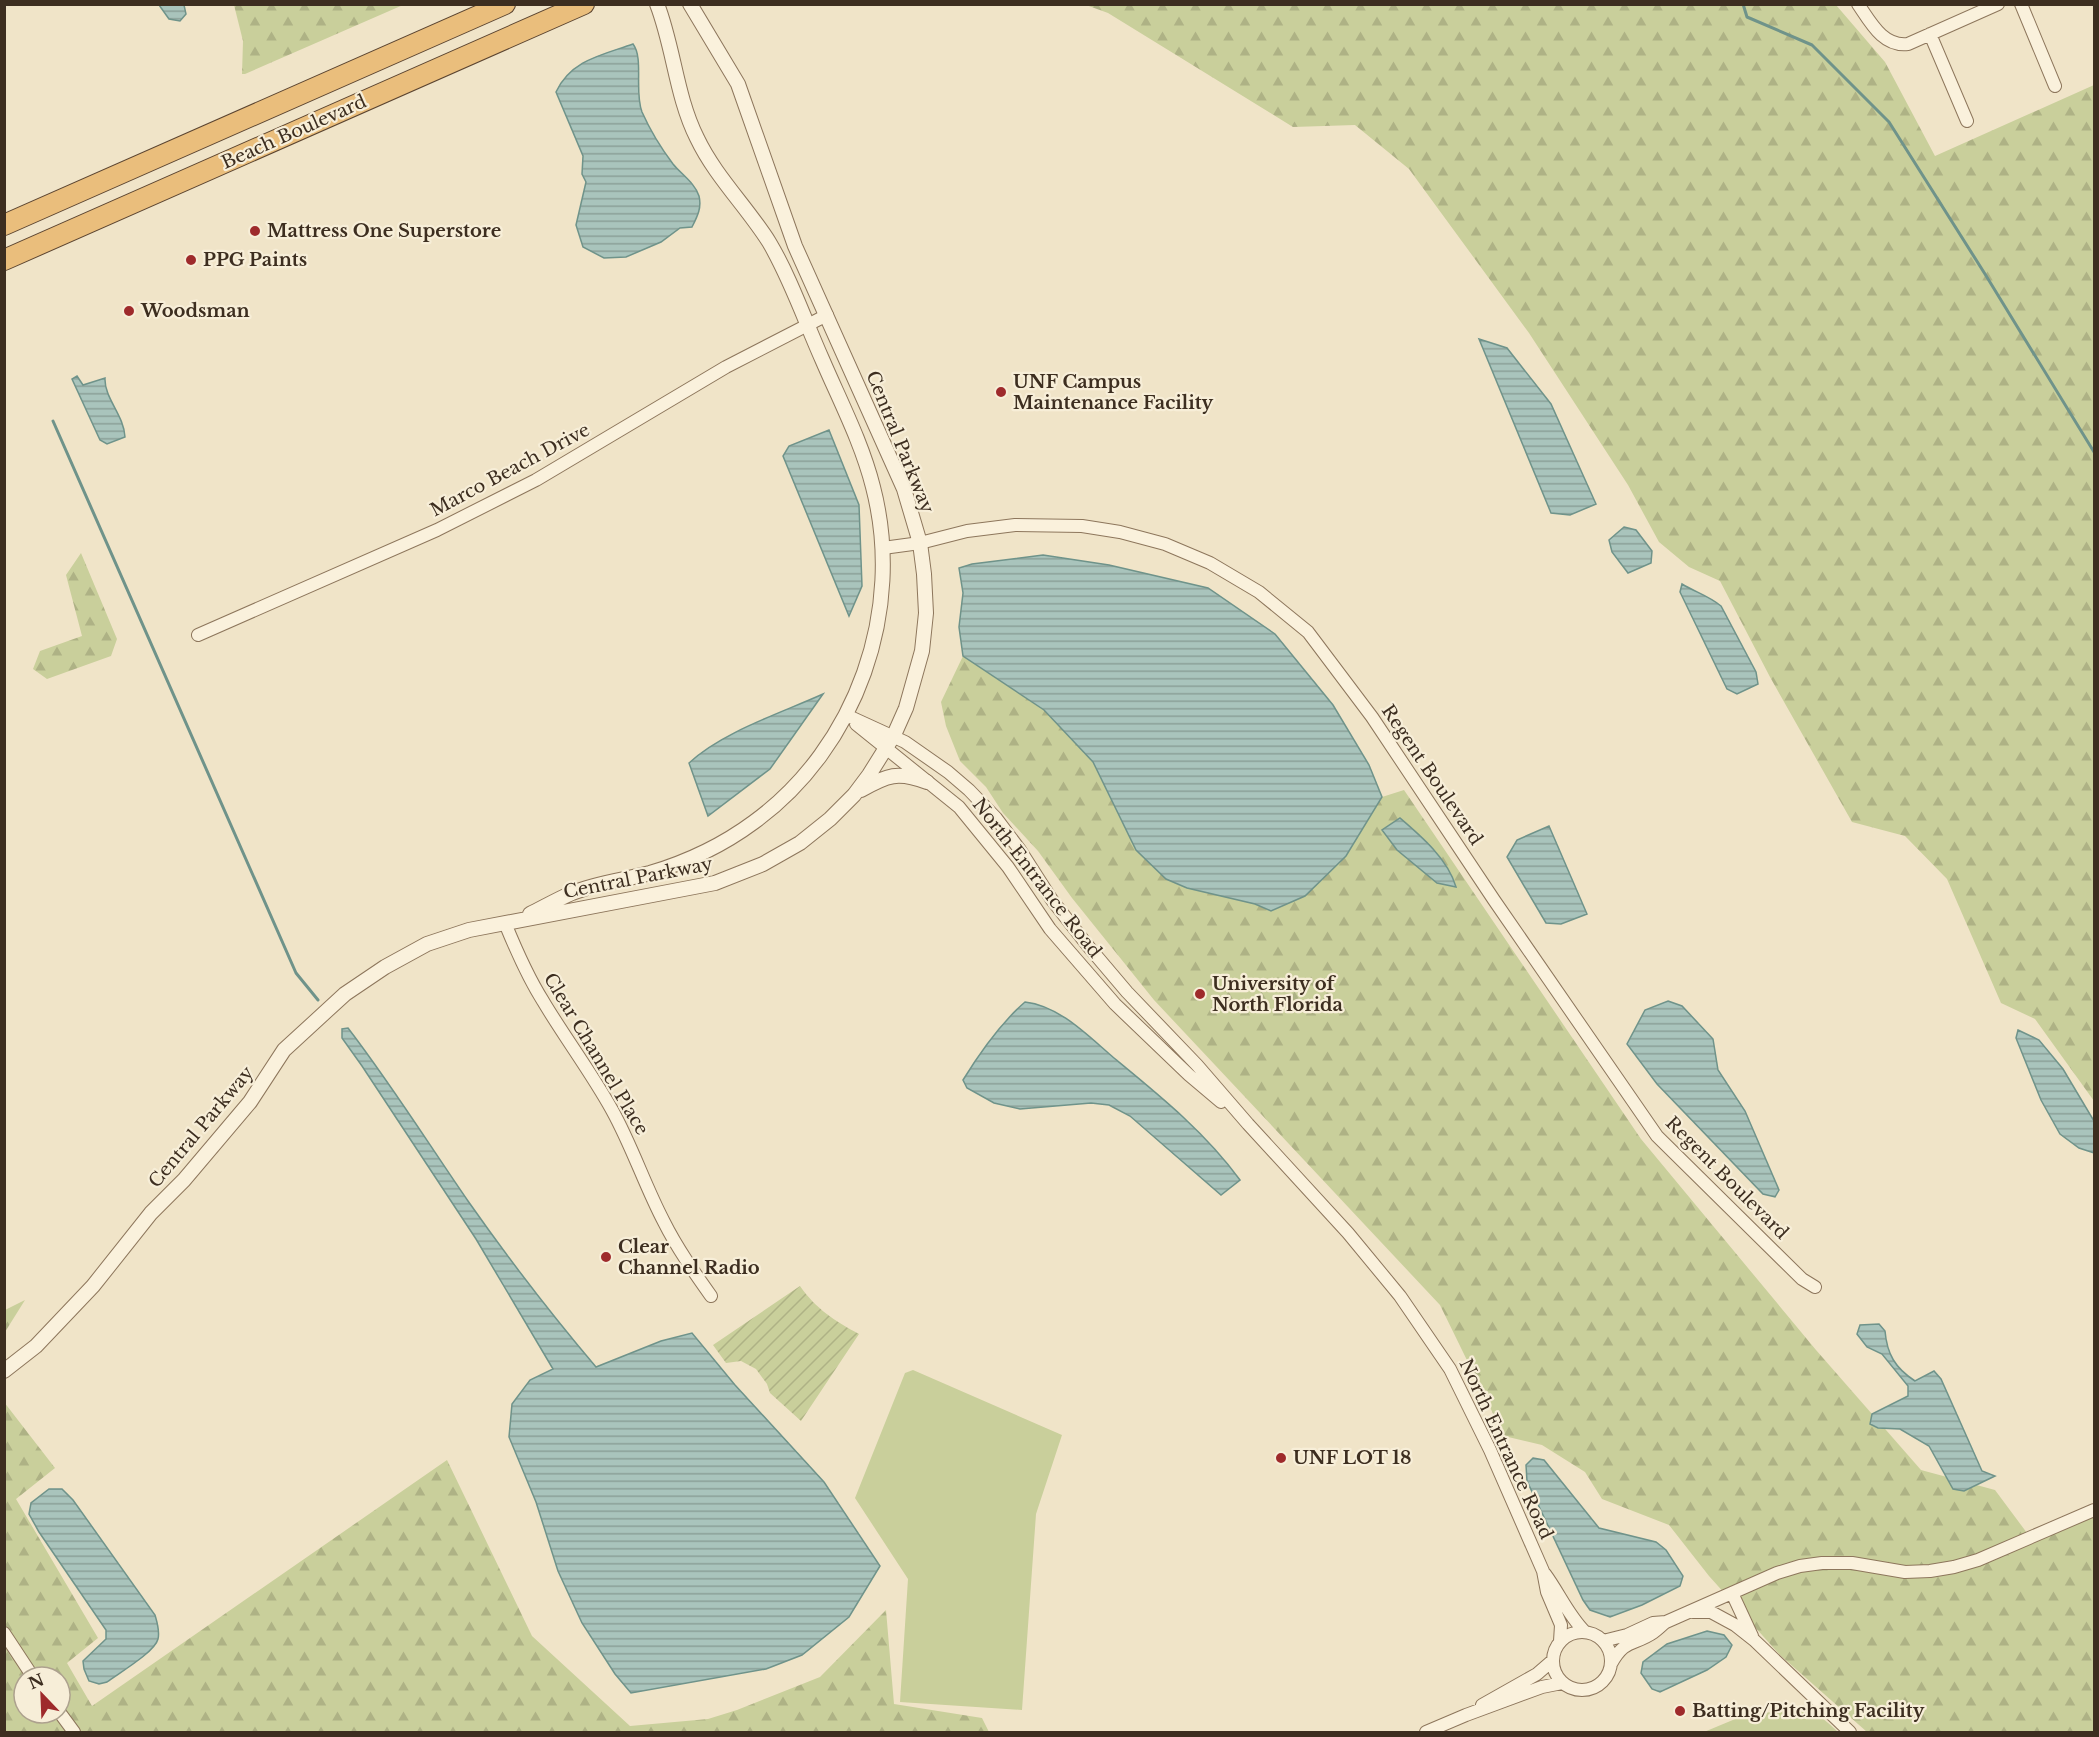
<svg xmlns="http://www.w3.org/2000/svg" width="2099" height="1737" font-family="'Libre Baskerville',serif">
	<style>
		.green { fill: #c9cf9b }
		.forest { fill: url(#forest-firs); fill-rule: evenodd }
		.garden { fill: url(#garden-furrows) }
		.water { fill: url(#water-rules); stroke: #6f938a; stroke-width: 1.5 }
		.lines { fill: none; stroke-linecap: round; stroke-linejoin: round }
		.stream { stroke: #6f938a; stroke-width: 3 }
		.minor-casing { stroke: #8d765c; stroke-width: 14 }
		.tertiary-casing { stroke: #8d765c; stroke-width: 16 }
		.trunk-casing { stroke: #5b4430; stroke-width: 22 }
		.minor { stroke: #faf1dc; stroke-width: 12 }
		.tertiary { stroke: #faf1dc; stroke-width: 14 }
		.trunk { stroke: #eabe7c; stroke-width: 20 }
		.poi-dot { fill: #9e2a2b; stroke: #f7eed8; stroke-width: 2 }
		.labels { text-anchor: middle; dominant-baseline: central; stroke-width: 4.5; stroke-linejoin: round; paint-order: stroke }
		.street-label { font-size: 18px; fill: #3d2e20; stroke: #f7eed8 }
		.poi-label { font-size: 18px; font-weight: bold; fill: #3d2e20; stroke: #f7eed8; text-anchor: start }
	</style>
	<defs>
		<pattern id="forest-firs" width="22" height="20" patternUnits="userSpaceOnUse" patternTransform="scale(1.5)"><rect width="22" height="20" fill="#c9cf9b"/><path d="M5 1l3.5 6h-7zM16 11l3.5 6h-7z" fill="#aeb285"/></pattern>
		<pattern id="garden-furrows" width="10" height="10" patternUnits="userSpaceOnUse" patternTransform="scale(1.5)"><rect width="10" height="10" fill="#c9cf9b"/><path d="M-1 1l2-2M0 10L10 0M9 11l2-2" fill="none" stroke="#aeb285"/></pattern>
		<pattern id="water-rules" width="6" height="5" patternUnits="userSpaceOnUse" patternTransform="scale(1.5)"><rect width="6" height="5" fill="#a9c4bc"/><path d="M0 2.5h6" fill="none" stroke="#8ba098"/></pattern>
	</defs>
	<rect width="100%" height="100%" fill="#f0e4c8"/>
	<path class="green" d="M913 1370 1062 1435 1036 1514 1022 1710 900 1702 908 1579 855 1498 905 1373Z
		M1783 1710C1813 1711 1816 1711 1838 1732H1704L1740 1717Z"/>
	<path class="forest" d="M234 5V4L403 5 245 74H242L243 41Z
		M1086 5H1836L1885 62 1935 156 2094 85V1101L2035 1019 2001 1003 1947 879 1905 836 1852 822 1770 677 1720 581 1689 567 1659 542 1628 485 1529 333 1409 169 1355 125 1293 127 1108 13Z
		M81 553 117 639 111 656 47 679 33 669 40 651 82 636 66 575Z
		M963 656 1044 710 1093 762 1136 850 1271 911 1305 896 1346 856 1382 797 1404 790 1641 1139 1816 1350 1921 1470 1995 1490 2027 1533 2094 1504V1732H1867L1780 1655 1709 1576 1669 1525 1602 1499 1585 1472 1542 1445 1504 1436 1440 1305 1154 1000 1072 898 1038 851 1003 813 986 787 960 761 946 726 941 702Z
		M25 1300 5 1332V1333V1310Z
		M4 1402 55 1468 16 1499 98 1638 67 1663 92 1706 447 1460 532 1636 630 1726 708 1719 737 1710 820 1677 886 1610 894 1704 982 1718 989 1732H5ZM24 1677H60V1713H24Z"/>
	<path class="garden" d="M800 1286C816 1309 835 1321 859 1334L801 1421 770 1393 767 1384 756 1369 741 1361 726 1363 713 1345Z"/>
	<path class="water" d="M159 5H184L186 14 180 21 169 19Z
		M633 44C644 58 634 92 642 112 650 130 661 148 673 164 681 174 695 183 699 196 702 208 697 217 692 227L680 228 661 242 626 257 604 258 583 247 576 225 586 182 582 174 583 156 556 92C571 60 602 55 633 44Z
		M1479 339 1507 348 1551 404 1596 504 1570 515 1551 513Z
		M77 376 83 385 105 378C104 398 124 415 125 437L107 444 100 440 72 379Z
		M829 430 859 505 862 586 849 616 783 456 789 446Z
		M1624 527 1636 530 1652 551 1651 563 1628 573 1612 552 1609 540Z
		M1043 555 1109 565 1208 588 1275 634 1333 705 1369 765 1382 797 1346 856 1305 896 1271 911 1255 904 1187 888 1166 879 1136 850 1093 762 1044 710 963 656 959 627 963 593 959 568 972 564Z
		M1682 584C1695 592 1709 596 1721 606L1756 672 1758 684 1737 694 1727 689 1680 592Z
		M823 694 770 769 708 816 689 763C722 732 781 713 823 694Z
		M1400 818C1421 836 1448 859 1456 887L1437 883 1397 850 1382 830Z
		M1549 826 1587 914 1561 924 1546 923 1507 857 1517 840Z
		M1668 1001 1682 1006 1713 1039 1718 1070 1745 1111 1779 1190 1775 1197 1763 1194 1657 1084 1627 1044 1645 1010Z
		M1025 1002C1060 1006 1088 1036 1114 1058 1159 1095 1205 1132 1240 1180L1221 1195 1130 1116 1109 1105 1091 1103 1020 1109 994 1103 967 1088 963 1080C979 1054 1002 1022 1025 1002Z
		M348 1028C391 1084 428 1143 468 1201 508 1258 551 1314 596 1367L661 1341 692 1333 735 1385 824 1482 880 1566 849 1617 802 1655 766 1669 631 1693 615 1674 582 1623 558 1571 536 1502 509 1437 512 1404 530 1380 553 1369 476 1239 362 1066 342 1038V1029Z
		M2018 1030 2039 1040 2063 1069 2094 1121V1153L2079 1148 2060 1134 2041 1100 2016 1038Z
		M1879 1324 1885 1331C1887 1354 1895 1368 1915 1381L1934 1371 1941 1379 1982 1471 1995 1476 1964 1491 1953 1489 1929 1446 1900 1429 1878 1428 1870 1424 1872 1414 1908 1396V1386L1882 1354 1867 1347 1857 1334 1860 1325Z
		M1533 1458 1544 1460 1599 1528 1656 1542 1666 1550 1683 1576 1680 1586 1642 1605 1610 1617 1590 1610 1583 1600 1527 1481 1526 1465Z
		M49 1489H62L73 1500 155 1615C157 1622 160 1631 158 1639 155 1652 119 1673 107 1682L99 1684 89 1681 84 1669 83 1661 106 1639V1630L39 1532 29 1514 31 1503Z
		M1707 1631 1724 1635 1732 1645 1726 1657 1707 1670 1660 1692 1652 1689 1641 1673 1643 1662 1667 1644Z"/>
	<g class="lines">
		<path class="stream" d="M1743 4 1747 17 1812 45 1889 122 1985 274 2094 452
			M53 421 296 973 318 1000"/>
		<g class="minor-casing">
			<path id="minor" d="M1858 4C1871 23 1883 47 1908 44L1998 4
				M2021 4 2055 86
				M1930 34 1967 121
				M883 548 920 543 967 531 1015 525 1082 526 1120 532 1165 544 1210 563 1259 592 1308 632 1372 717 1494 900 1657 1136 1802 1279 1815 1287
				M198 635 437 530 536 480 726 367 827 315
				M846 715 905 742 948 772 969 790 996 818 1020 850 1052 900 1088 946 1127 992 1197 1065 1248 1124 1348 1233 1400 1296 1450 1369 1490 1450 1543 1571 1547 1592 1561 1625 1560 1641
				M856 724 959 807 1008 867 1050 929 1115 1004 1189 1075 1221 1102
				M505 923C516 950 527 976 543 1001 565 1038 591 1072 612 1110 632 1146 645 1186 664 1222 677 1248 694 1272 711 1296
				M1545 1574C1559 1593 1568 1615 1585 1632
				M1732 1593 1752 1636
				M1693 1612H1711L1735 1625 1754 1640 1850 1732
				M1553 1661a29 29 0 1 1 58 0a29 29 0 1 1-58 0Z
				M4 1633 33 1677
				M1603 1641 1627 1635 1653 1623 1666 1622
				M1611 1664C1625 1638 1634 1646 1654 1632 1658 1629 1662 1625 1666 1622L1777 1573 1800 1566 1822 1563H1852L1905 1572 1930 1571 1954 1567 1978 1560 2094 1510
				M1482 1705 1537 1674 1552 1661
				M60 1713 74 1732
				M1426 1732 1466 1715 1542 1687 1562 1683"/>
		</g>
		<g class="tertiary-casing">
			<path id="tertiary" d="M861 790C887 775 898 771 927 782
				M530 914C544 907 558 899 572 893 597 883 624 880 650 873 687 862 723 845 754 822 857 747 905 610 873 487 862 443 840 401 822 359 805 321 790 277 769 242 747 207 715 176 697 138 676 96 674 48 657 4
				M4 1371 36 1346 93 1286 151 1213 184 1180 250 1102 284 1050 345 994 385 967 427 944 469 930 715 883 763 864 800 843 830 819 854 795 869 775 894 735 906 708 922 651 926 613 924 574 920 543 904 489 795 246 738 84 690 4"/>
		</g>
		<g class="trunk-casing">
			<path id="trunk" d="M4 225 505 4
				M4 260 584 4"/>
		</g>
		<use href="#minor" class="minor"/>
		<use href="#tertiary" class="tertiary"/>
		<use href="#trunk" class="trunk"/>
	</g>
	<g class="poi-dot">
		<circle cx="255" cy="231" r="6"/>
		<circle cx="191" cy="260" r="6"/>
		<circle cx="129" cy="311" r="6"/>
		<circle cx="1001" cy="392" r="6"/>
		<circle cx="1200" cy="994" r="6"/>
		<circle cx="606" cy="1257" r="6"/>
		<circle cx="1281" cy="1458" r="6"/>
		<circle cx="1680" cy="1711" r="6"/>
	</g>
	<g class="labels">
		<g class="street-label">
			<text transform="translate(294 132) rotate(-24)">Beach Boulevard</text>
			<text transform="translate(900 442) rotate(68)">Central Parkway</text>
			<text transform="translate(510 470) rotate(-28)">Marco Beach Drive</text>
			<text transform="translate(1432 775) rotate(56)">Regent Boulevard</text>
			<text transform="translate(638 878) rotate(-11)">Central Parkway</text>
			<text transform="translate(1037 878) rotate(52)">North Entrance Road</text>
			<text transform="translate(596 1054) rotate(59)">Clear Channel Place</text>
			<text transform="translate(201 1127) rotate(-50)">Central Parkway</text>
			<text transform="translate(1727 1178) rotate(45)">Regent Boulevard</text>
			<text transform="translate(1506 1449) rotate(65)">North Entrance Road</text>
		</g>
		<g class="poi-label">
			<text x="267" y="231">Mattress One Superstore</text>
			<text x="203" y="260">PPG Paints</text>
			<text x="141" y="311">Woodsman</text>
			<text x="1013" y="382">UNF Campus<tspan x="1013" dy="21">Maintenance Facility</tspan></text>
			<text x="1212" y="984">University of<tspan x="1212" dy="21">North Florida</tspan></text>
			<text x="618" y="1247">Clear<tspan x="618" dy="21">Channel Radio</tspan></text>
			<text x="1293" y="1458">UNF LOT 18</text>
			<text x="1692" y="1711">Batting/Pitching Facility</text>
		</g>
	</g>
	<rect width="2099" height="1737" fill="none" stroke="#3d2e20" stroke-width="12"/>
	<g transform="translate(42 1695) rotate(337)"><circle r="28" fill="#f7eed8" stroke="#ada18e" stroke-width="1.5"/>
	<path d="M0-4.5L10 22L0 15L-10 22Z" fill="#9e2a2b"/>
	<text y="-9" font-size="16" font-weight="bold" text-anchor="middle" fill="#3d2e20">N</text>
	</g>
</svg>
